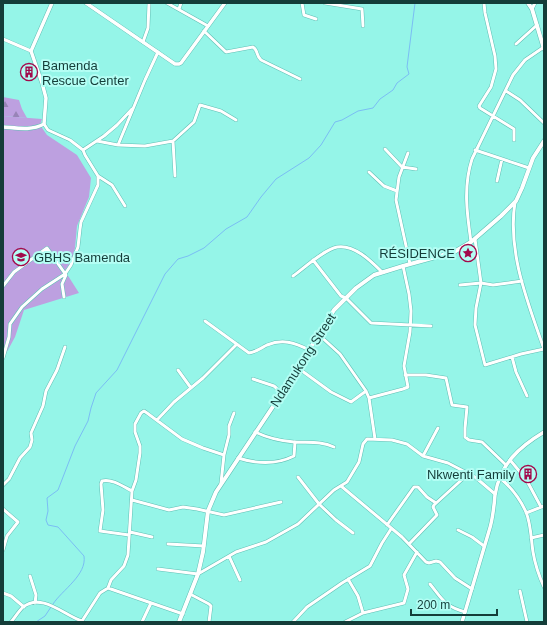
<svg xmlns="http://www.w3.org/2000/svg" width="547" height="625" font-family="Arial,sans-serif">
	<style>
		.grass { fill: #bda0e0 }
		.forest { fill: url(#forest-firs) }
		.lines { fill: none; stroke-linecap: round; stroke-linejoin: round }
		.stream { stroke: #7abdf4; stroke-width: 1 }
		.minor-casing { stroke: #5fbfb4; stroke-width: 4 }
		.tertiary-casing { stroke: #5fbfb4; stroke-width: 4.5 }
		.secondary-casing { stroke: #5fbfb4; stroke-width: 5 }
		.minor { stroke: #fff; stroke-width: 3 }
		.tertiary { stroke: #fff; stroke-width: 3.5 }
		.secondary { stroke: #fff; stroke-width: 4 }
		.labels { text-anchor: middle; dominant-baseline: central; stroke-width: 4; stroke-linejoin: round; paint-order: stroke }
		.poi-label { font-size: 13px; fill: #143d39; stroke: #b4fef4; text-anchor: start }
		.street-label { font-size: 13px; fill: #143d39; stroke: #b4fef4 }
	</style>
	<defs>
		<pattern id="forest-firs" width="22" height="20" patternUnits="userSpaceOnUse"><rect width="22" height="20" fill="#bda0e0"/><path d="M5 1l3.5 6h-7zM16 11l3.5 6h-7z" fill="#9884b7"/></pattern>
	</defs>
	<rect width="100%" height="100%" fill="#95f5e8"/>
	<path class="grass" d="M3 116 42 119 40 125 47 135 77 155 91 178 89 197 77 226 75 248 72 259 65 271 79 293 24 310 15 337 3 359Z"/>
	<path class="forest" d="M3 97 19 100 22 109 27 118 3 116Z"/>
	<g class="lines">
		<path class="stream" d="M53 604C62 590 87 575 84 556L58 527 48 525 46 520 48 511 47 498 58 490 75 446 88 421 91 408 96 393 117 370 165 274 178 259 188 256 204 248 226 229 247 217 261 197 276 179 309 158 321 145 335 122 342 120 358 111 373 108 380 99 393 90 397 83 409 74 407 67 415 3
			M36 622 45 616 51 607"/>
		<g class="minor-casing">
			<path id="minor" d="M167 3 208 26
				M302 3 304 15 316 19
				M325 3 362 9 363 26
				M484 3 485 13 495 56 496 69 491 87 479 106 480 108 514 129V140
				M179 9 181 3
				M532 9 535 3
				M204 31 226 52 253 47C258 50 256 56 261 60L300 79
				M3 39 31 51
				M143 42 148 28 149 3
				M516 44 537 25
				M506 91 520 100 544 123
				M97 141 118 145 145 146 173 141 194 122 200 105 221 111 236 120
				M173 141 175 176
				M118 145 145 80 158 52
				M385 149 402 167 416 169
				M83 150 104 136 117 125 132 109
				M475 150 529 168
				M408 153 399 177 396 200 410 264
				M369 172 384 186 397 191
				M98 176 112 185 125 206
				M497 181 502 159
				M515 202C507 252 528 303 544 349
				M475 239 481 283 476 308 475 325 485 365 521 354 544 349
				M471 242C467 214 463 187 472 159L513 75 525 60 544 47
				M313 260 341 296 346 298 371 323 431 326
				M293 276C304 268 325 249 337 247 354 244 371 261 382 272
				M460 285 481 283 493 285 522 281
				M3 286 14 272 47 248 66 275 62 284 64 297
				M205 321 249 353C256 352 261 348 267 345 282 339 294 342 309 350
				M318 334 340 354 366 391 369 398 375 439
				M512 357 516 372 527 396
				M3 358 9 337 10 324 22 307 42 289 65 274 71 265 78 247 80 229 81 222 98 185V176L85 155 83 150 70 140 48 130 44 124
				M298 368 331 392 351 402 366 391
				M178 370 191 388
				M405 375H426L446 378 452 405 467 407 465 428V437L469 440 482 442 506 465
				M253 379 274 386 282 393
				M369 398 403 389 408 387 404 366 410 332 411 311 409 294 403 266
				M157 420 174 402 203 378 237 344
				M255 432C268 438 280 441 294 442 308 443 321 441 334 447
				M423 456 438 428
				M238 458C257 464 276 465 294 456L295 442
				M510 460 526 479 541 507
				M298 477 319 504 336 520 353 533
				M500 478C511 487 520 499 526 512 531 524 531 539 533 552 535 564 539 576 544 587
				M221 483 224 455 229 435V426L234 413
				M3 485 9 479 20 458 30 447 32 440 31 433 43 406 46 391 57 370 65 347
				M341 486 402 537 426 562 429 563 436 561 440 562 455 578 472 589
				M132 500 169 510 183 507 197 509 224 515 281 502
				M3 509 18 522 7 536 3 550
				M526 513 544 506
				M387 525 414 487H418L427 497 436 503
				M458 530 472 537 484 546
				M130 532 152 537
				M129 535 100 531 103 510 101 484 102 481C111 478 124 487 132 491
				M531 538 544 535
				M168 544 204 546
				M409 544 437 515 433 507 434 505 468 474
				M229 556 240 580
				M158 569 198 574 236 552 266 542 298 524 334 490 347 482 359 462 363 444 367 439 392 440 407 444 423 456 448 463 475 477 495 494
				M30 576 36 595 35 603
				M348 579 358 596 363 613
				M430 584C443 600 444 606 465 612
				M108 588 111 580 124 566 128 555 132 491 136 480 140 453V446L135 432V424L141 413 144 411 147 413 182 439 203 448 224 455
				M520 591 527 622
				M3 593 11 596 24 607
				M190 594 209 604 211 606 209 622
				M11 622C15 617 19 611 23 607 42 592 65 616 82 621L100 593 108 588 183 614
				M142 622 151 603
				M293 622 307 607 342 583 370 566 382 543 391 529
				M345 622 363 613 404 603 408 589 404 575 417 552"/>
		</g>
		<g class="tertiary-casing">
			<path id="tertiary" d="M86 3 175 64H179L181 63 225 3
				M3 127C17 128 31 131 44 124L46 98 42 83 31 51 52 3
				M462 622C471 592 480 561 489 531 493 519 494 507 495 495 500 464 519 447 544 432"/>
		</g>
		<g class="secondary-casing">
			<path id="secondary" d="M528 3 532 9 544 49
				M179 622 198 574 203 552 208 511 216 492 282 393 334 310 356 288 374 275 403 266 454 252 471 242 501 216 516 201 522 188 533 158 544 141"/>
		</g>
		<use href="#minor" class="minor"/>
		<use href="#tertiary" class="tertiary"/>
		<use href="#secondary" class="secondary"/>
	</g>
	<defs>
		<g id="building-ring" transform="scale(0.9)"><circle r="9.5" fill="#b4fef4" stroke="#a20a4b" stroke-width="1.5"/><path d="M-4-6H4V6H1V3H-1V6H-4ZM-2.5-4.3h1.7v1.8h-1.7ZM.8-4.3h1.7v1.8H.8ZM-2.5-1h1.7V.8h-1.7ZM.8-1h1.7V.8H.8Z" fill="#a20a4b"/></g>
		<g id="sight-ring" transform="scale(0.9)"><circle r="9.5" fill="#b4fef4" stroke="#a20a4b" stroke-width="1.5"/><path d="M0-6L1.8-2.2L6-1.7L2.9 1.2L3.7 5.4L0 3.3L-3.7 5.4L-2.9 1.2L-6-1.7L-1.8-2.2Z" fill="#a20a4b"/></g>
		<g id="school-ring" transform="scale(0.9)"><circle r="9.5" fill="#b4fef4" stroke="#a20a4b" stroke-width="1.5"/><path d="M0-5L7-2L0 1L-7-2ZM-4 1L0 2.5L4 1V4Q0 6-4 4Z" fill="#a20a4b"/></g>
	</defs>
	<g fill-rule="evenodd">
		<use href="#building-ring" x="29" y="72"/>
		<use href="#sight-ring" x="468" y="253"/>
		<use href="#school-ring" x="21" y="257"/>
		<use href="#building-ring" x="528" y="474"/>
	</g>
	<g class="labels">
		<g class="poi-label">
			<text x="42" y="65">Bamenda<tspan x="42" dy="15">Rescue Center</tspan></text>
			<text x="455" y="253" text-anchor="end">RÉSIDENCE</text>
			<text x="34" y="257">GBHS Bamenda</text>
			<text x="515" y="474" text-anchor="end">Nkwenti Family</text>
		</g>
		<g class="street-label">
			<text transform="translate(303 360) rotate(-57)">Ndamukong Street</text>
		</g>
	</g>
	<rect width="547" height="625" fill="none" stroke="#143d39" stroke-width="8"/>
	<path d="M411 609v6h86v-6" fill="none" stroke="#143d39" stroke-width="2"/>
	<text x="417" y="609" font-size="12" fill="#143d39" stroke="#b4fef4" stroke-width="3" paint-order="stroke">200 m</text>
</svg>
